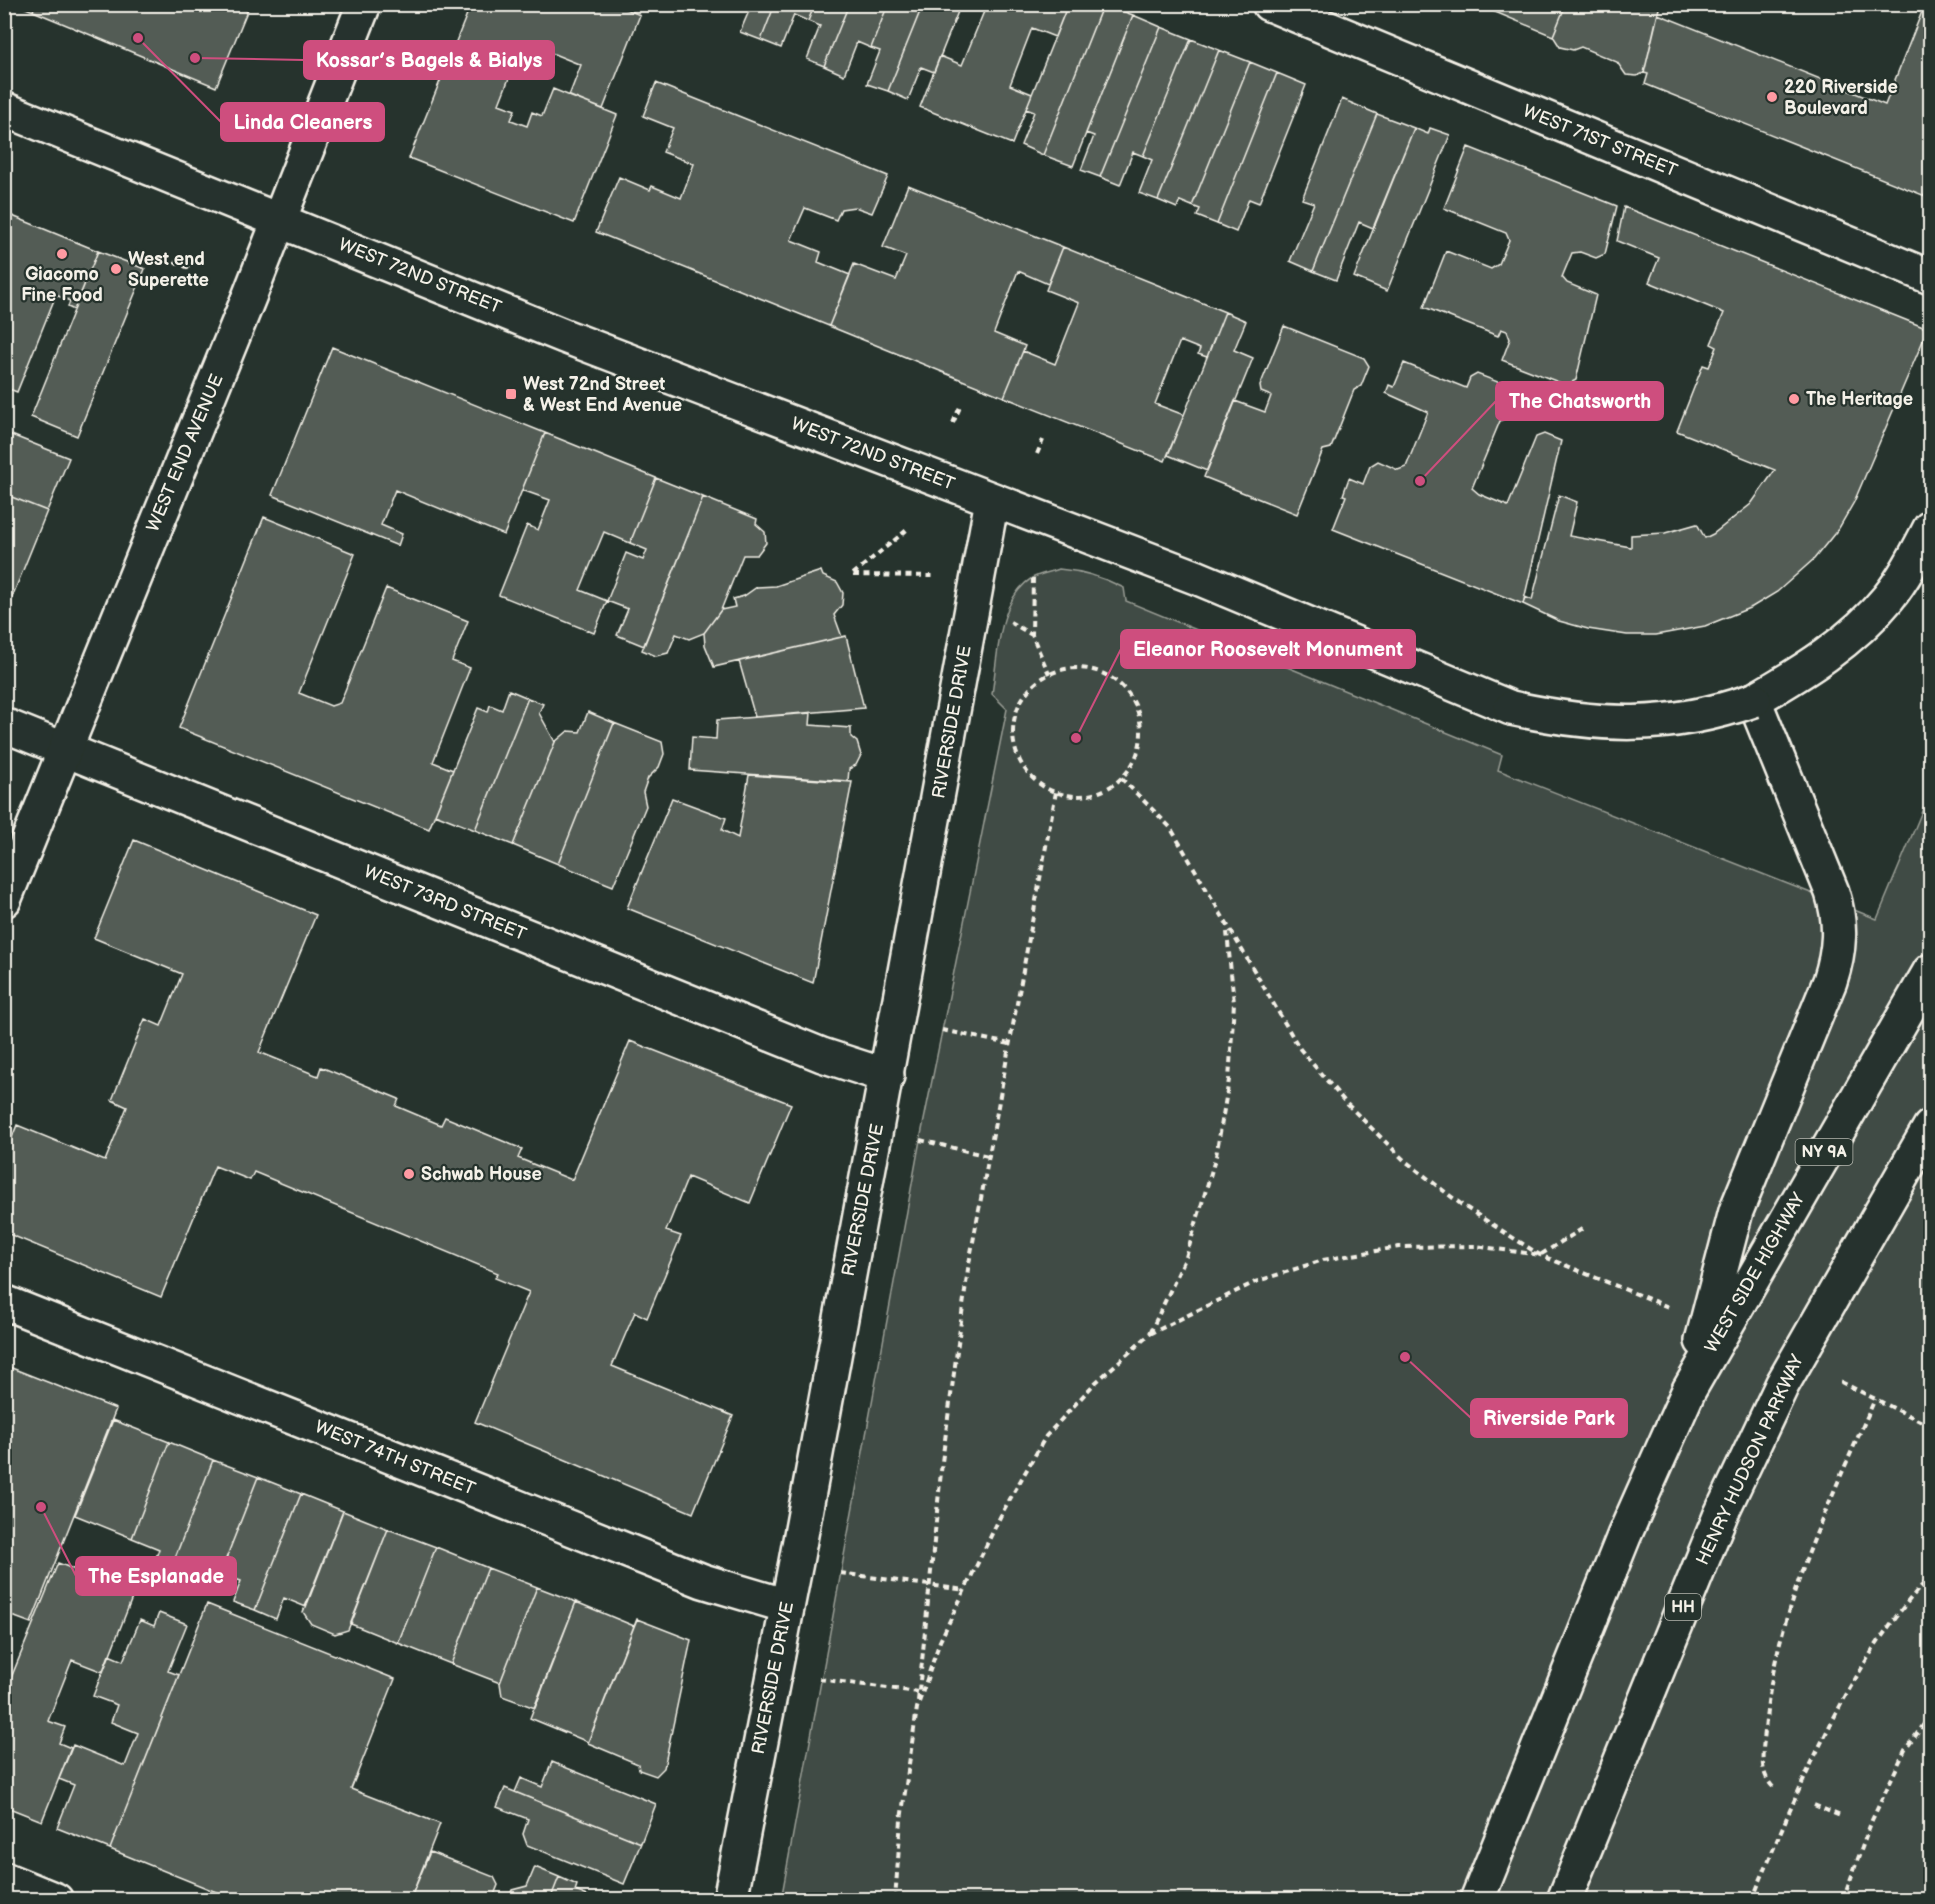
<svg xmlns="http://www.w3.org/2000/svg" width="1935" height="1904" font-family="'Balsamiq Sans',sans-serif">
	<style>
		.green { fill: #414b45; stroke: #9a9e96; stroke-width: 1.5 }
		.building { fill: #525c55; stroke: #f4f1e8; stroke-width: 1.5 }
		.lines { fill: none; stroke-linecap: round; stroke-linejoin: round }
		.street-casing { stroke: #f4f1e8; stroke-width: 38 }
		.secondary-casing { stroke: #f4f1e8; stroke-width: 38 }
		.highway-casing { stroke: #f4f1e8; stroke-width: 38 }
		.path { stroke: #f4f1e8; stroke-width: 4; stroke-dasharray: 6 4.5; stroke-linecap: butt }
		.street { stroke: #26332d; stroke-width: 33 }
		.secondary { stroke: #26332d; stroke-width: 33 }
		.highway { stroke: #26332d; stroke-width: 33 }
		.secondary-bridge-casing { stroke: #f4f1e8; stroke-width: 38; stroke-linecap: butt }
		.secondary-bridge { stroke: #26332d; stroke-width: 33 }
		.poi-dot { fill: #ff9aa2; stroke: #26332d; stroke-width: 2 }
		.labels { text-anchor: middle; dominant-baseline: central; stroke-width: 4.5; stroke-linejoin: round; paint-order: stroke }
		.shield { fill: #26332d; stroke: #b6b8b0; stroke-width: 1.5 }
		.shield-label { font-size: 16px; font-weight: bold; fill: #f4f1e8 }
		.poi-label { font-size: 18px; font-weight: bold; fill: #f4f1e8; stroke: #26332d; text-anchor: start }
		.street-label { font-size: 18px; fill: #f4f1e8; stroke: #26332d }
		.leader { fill: none; stroke: #ce4e7e; stroke-width: 2 }
		.callout-dot { fill: #ce4e7e; stroke: #26332d; stroke-width: 2 }
		.callout { fill: #ce4e7e; stroke: #ce4e7e; stroke-width: 2 }
		.callout-label { font-size: 20px; text-anchor: middle; font-weight: bold; fill: #fff }
	</style>
	<rect width="100%" height="100%" fill="#26332d"/>
	<filter id="ink" filterUnits="userSpaceOnUse"><feTurbulence type="fractalNoise" baseFrequency=".0167" numOctaves="2"/><feDisplacementMap in="SourceGraphic" scale="12" xChannelSelector="R" yChannelSelector="G"/><feConvolveMatrix kernelMatrix="1 2 1 2 8 2 1 2 1" color-interpolation-filters="sRGB"/></filter>
	<g filter="url(#ink)">
		<path class="green" d="M1059 569C1083 571 1103 577 1124 588L1126 601 1502 755 1498 770 1877 919 1930 792V1899L781 1900 920 1140 1007 709 992 694C998 657 997 600 1032 578 1040 574 1051 572 1059 569Z"/>
		<path class="building" d="M16 4H35L33 11Z
			M35 4H250L216 87 33 11Z
			M471 4H614L640 15 603 109 569 96 581 65 522 41 512 67 455 44Z
			M752 4H775L761 40 740 32Z
			M775 4H815L808 21 794 15 781 48 761 40Z
			M815 4H849L824 66 807 59 820 26 808 21Z
			M849 4H888L871 48 857 42 844 75 824 66Z
			M888 4H923L888 91 867 84 880 51 871 48Z
			M923 4H961L934 72 921 67 908 100 888 91Z
			M973 4H1068L1055 37 1032 28 1010 85 1032 94 1012 144 920 107 940 56 962 65 985 9Z
			M1068 4H1103L1043 155 1021 145 1034 112 1026 109Z
			M1103 4 1133 15 1073 166 1043 155Z
			M1476 4H1566L1553 36Z
			M1566 4H1660L1644 73 1637 76 1626 75 1617 62 1581 47 1573 50 1560 47 1553 36Z
			M1925 4H1930V198L1645 84 1648 74 1644 73 1658 14 1885 105Z
			M1133 15 1161 27 1100 177 1081 170 1094 136 1086 133Z
			M1161 27 1191 39 1143 156 1133 152 1120 185 1100 177Z
			M1191 39 1219 50 1158 200 1139 193 1152 160 1143 156Z
			M455 44 513 68 499 104 515 110 511 120 527 126 532 112 542 116 553 89 617 115 574 223 409 158Z
			M1219 50 1250 62 1192 206 1180 201 1177 208 1158 200Z
			M1250 62 1277 73 1217 224 1197 216 1200 209 1192 206Z
			M1277 73 1306 85 1259 203 1249 199 1236 232 1217 224Z
			M656 83 888 176 872 213 855 207 841 209 836 220 805 208 791 240 821 252 818 262 850 275 829 326 596 232 619 177 650 190 652 186 681 198 694 164 663 152 673 128 643 116Z
			M1342 99 1377 114 1313 271 1290 261 1314 203 1302 199Z
			M1377 114 1414 128 1373 228 1359 222 1336 280 1313 271Z
			M1414 128 1428 134 1430 128 1450 135 1387 291 1354 277Z
			M1468 147 1617 206 1605 254 1596 258 1580 252 1572 253 1562 277 1567 283 1596 295 1576 380 1566 385 1502 360 1510 339 1507 331 1501 329 1498 336 1424 307 1446 251 1491 269 1499 264 1509 240 1506 233 1444 208Z
			M908 185 1063 247 1048 284 1018 271 994 333 1025 346 1004 397 829 326 854 264 896 280 906 256 883 247Z
			M1624 207 1928 329 1854 502 1839 528 1814 559 1777 592 1752 607 1705 626 1656 635H1627L1588 629 1559 621 1523 604 1525 597 1532 600 1559 495 1577 502 1569 536 1631 547V535L1665 533 1697 524 1705 538 1713 534 1751 504 1775 470 1677 431 1703 365 1709 367 1717 347 1711 344 1724 313 1649 282 1659 258 1617 241Z
			M5 213 98 251 74 310 68 307 70 301 56 295 17 392 4 387Z
			M1063 247 1225 312 1207 357 1198 354 1200 349 1180 341 1155 404 1184 415 1165 461 1004 397 1023 351 1055 364 1079 303 1046 290Z
			M98 251 145 269 77 436 31 417Z
			M1225 312 1246 321 1234 350 1253 358 1207 471 1168 455Z
			M1284 326 1364 358 1369 366 1361 386 1354 390 1331 448 1323 450 1297 514 1204 477 1235 401 1265 412 1271 396 1261 392 1260 386Z
			M332 347 545 433 504 535 395 490 381 525 402 534 398 546 272 495Z
			M1404 363 1466 388 1470 378 1477 374 1511 387 1517 395 1508 417 1500 421 1472 488 1479 494 1508 506 1536 437 1544 434 1561 441 1523 604 1333 529 1346 496 1343 495 1349 478 1363 484 1370 466 1378 461 1398 470 1406 467 1428 412 1386 393 1389 385 1394 387Z
			M4 432 69 458 47 511 4 494Z
			M545 433 656 478 630 543 604 532 580 590 607 601 594 633 499 595 527 525 538 530 550 500 522 490Z
			M656 478 703 497 644 646 617 635 628 609 607 601 626 553 643 560 647 550 630 543Z
			M4 494 47 511 4 617Z
			M703 497 757 519 756 524 765 532 766 543 757 555H743L721 610 704 633 689 639 676 634 668 653 656 656 642 650Z
			M264 517 355 554 299 693 331 706 340 703 386 588 468 621 452 661 470 668 433 762 453 770 429 829 179 728Z
			M821 571 823 576 837 582 843 593 842 605 834 615 842 637 714 667 705 645 704 633 721 610 735 607 733 599 744 596 757 587 776 586Z
			M846 636 864 708 755 717 739 661Z
			M509 690 528 698 475 830 435 814 478 708 488 712 490 705 502 710Z
			M528 698 543 704 539 713 555 742 513 845 475 830Z
			M588 712 614 723 558 864 513 845 555 742 568 731 580 732Z
			M811 713 810 725 851 728V737L857 742 861 755 856 765 849 769 848 781 690 770 692 737 716 739 717 720Z
			M614 723 662 742 664 754 659 767 648 778 643 792 646 806 613 886 558 864Z
			M749 775 852 782 813 983 627 908 672 798 726 818 722 830 738 838Z
			M134 840 316 915 259 1052 318 1076 321 1067 399 1099 396 1106 441 1125 445 1117 522 1149 518 1158 572 1180 630 1041 791 1104 750 1203 688 1177 666 1231 681 1236 647 1318 635 1312 612 1366 733 1416 693 1513 475 1422 529 1292 495 1278 498 1273 254 1172 250 1180 215 1166 161 1297 4 1232V1157L17 1125 105 1161 127 1107 112 1100 142 1026 145 1019 161 1026 182 974 94 938Z
			M4 1365 116 1409 31 1623 4 1613Z
			M113 1420 169 1442 132 1538 75 1515Z
			M169 1442 213 1460 169 1573 153 1566 159 1549 132 1538Z
			M213 1460 258 1477 220 1574 202 1566 195 1583 169 1573Z
			M258 1477 301 1494 255 1610 233 1602 241 1581 220 1574Z
			M301 1494 343 1511 306 1607 284 1598 276 1619 255 1610Z
			M343 1511 388 1529 348 1630 335 1634 311 1624 303 1612Z
			M388 1529 436 1547 398 1643 351 1624Z
			M436 1547 488 1568 451 1664 398 1643Z
			M58 1563 134 1593 103 1672 72 1660 48 1721 65 1727 59 1743 71 1748 42 1821 4 1806V1695Z
			M488 1568 537 1587 500 1683 451 1664Z
			M537 1587 576 1602 535 1708 502 1696 500 1683Z
			M576 1602 634 1626 588 1742 530 1718Z
			M207 1604 395 1679 351 1789 440 1824 410 1900H236L110 1849Z
			M159 1613 187 1624 168 1671 179 1675 110 1849 57 1828 74 1785 59 1779 73 1745 125 1766 138 1733 111 1722 117 1705 93 1696 109 1655 123 1661 140 1620 154 1626Z
			M637 1619 691 1640 664 1768 656 1776 639 1770 638 1764 588 1743Z
			M552 1762 656 1804 641 1843 515 1792 521 1778 542 1787Z
			M505 1788 641 1843 624 1884 527 1845 523 1834 528 1819 497 1807Z
			M430 1852 494 1877 498 1885 492 1900H410Z
			M535 1867 559 1877 550 1900H508L512 1890 527 1886Z
			M559 1877 577 1885 575 1891 588 1896V1900H550Z"/>
		<g class="lines">
			<g class="street-casing">
				<path id="street" d="M1269 4 1930 277
					M1754 700C1803 672 1852 642 1888 598 1905 577 1918 551 1930 528
					M4 725 822 1055 887 1076
					M4 1302 703 1581 787 1606
					M4 1879 56 1900"/>
			</g>
			<g class="secondary-casing">
				<path id="secondary" d="M4 109 564 336 1198 578 1511 708
					M4 900 249 297 364 4
					M730 1900 796 1562 992 500"/>
			</g>
			<g class="highway-casing">
				<path id="highway" d="M1702 1341 1736 1211 1830 981C1840 950 1842 924 1832 892L1754 700
					M1477 1900 1624 1536 1689 1390 1930 971
					M1564 1900 1721 1514 1782 1385 1930 1127"/>
			</g>
			<path class="path" d="M174 262 189 268
				M953 423 960 407
				M1037 454 1043 440
				M853 574 908 529
				M853 575 933 576
				M1033 578 1032 635 1049 674
				M1010 622 1032 635
				M1013 732a64 64 0 1 1 128 0a64 64 0 1 1-128 0Z
				M1121 778 1170 827 1300 1049 1346 1103 1404 1160 1462 1205 1540 1255 1671 1308
				M942 1030 1010 1044
				M920 1140 988 1156
				M1150 1333 1186 1257 1216 1156 1229 1080 1234 1003 1227 932
				M1841 1382 1930 1426
				M840 1573 965 1590
				M819 1679 918 1692
				M918 1701 942 1462 968 1269 1056 792
				M1773 1787C1758 1771 1763 1751 1765 1731 1774 1614 1828 1505 1875 1399
				M1814 1805 1843 1817
				M895 1900 901 1820 917 1708 940 1641 1002 1513 1046 1436 1095 1383 1150 1334 1255 1282 1323 1260 1399 1247 1475 1246 1540 1255 1582 1229
				M1752 1900C1795 1797 1852 1656 1930 1577
				M1843 1900 1872 1820 1905 1750 1930 1716"/>
			<use href="#street" class="street"/>
			<use href="#secondary" class="secondary"/>
			<use href="#highway" class="highway"/>
			<g class="secondary-bridge-casing">
				<path id="secondary-bridge" d="M1511 708C1599 727 1668 730 1754 700"/>
			</g>
			<use href="#secondary-bridge" class="secondary-bridge"/>
		</g>
	</g>
	<g class="poi-dot">
		<circle cx="1772" cy="97" r="6"/>
		<circle cx="62" cy="254" r="6"/>
		<circle cx="116" cy="269" r="6"/>
		<rect x="505" y="388" width="12" height="12" rx="3"/>
		<circle cx="1794" cy="399" r="6"/>
		<circle cx="409" cy="1174" r="6"/>
	</g>
	<g class="labels">
		<g class="shield">
			<rect x="1795.5" y="1139" width="57" height="26" rx="4.5"/>
			<rect x="1665" y="1594" width="36" height="26" rx="4.5"/>
		</g>
		<g class="shield-label">
			<text x="1824" y="1152">NY 9A</text>
			<text x="1683" y="1607">HH</text>
		</g>
		<g class="poi-label">
			<text x="1784" y="87">220 Riverside<tspan x="1784" dy="21">Boulevard</tspan></text>
			<text x="128" y="259">West end<tspan x="128" dy="21">Superette</tspan></text>
			<text x="62" y="274" text-anchor="middle">Giacomo<tspan x="62" dy="21">Fine Food</tspan></text>
			<text x="523" y="384">West 72nd Street<tspan x="523" dy="21">&amp; West End Avenue</tspan></text>
			<text x="1806" y="399">The Heritage</text>
			<text x="421" y="1174">Schwab House</text>
		</g>
		<g class="street-label">
			<text transform="translate(1600 141) rotate(22)">WEST 71ST STREET</text>
			<text transform="translate(420 276) rotate(22)">WEST 72ND STREET</text>
			<text transform="translate(185 453) rotate(-67)">WEST END AVENUE</text>
			<text transform="translate(873 454) rotate(21)">WEST 72ND STREET</text>
			<text transform="translate(952 722) rotate(-80)">RIVERSIDE DRIVE</text>
			<text transform="translate(445 903) rotate(22)">WEST 73RD STREET</text>
			<text transform="translate(863 1200) rotate(-79)">RIVERSIDE DRIVE</text>
			<text transform="translate(1755 1273) rotate(-60)">WEST SIDE HIGHWAY</text>
			<text transform="translate(395 1458) rotate(22)">WEST 74TH STREET</text>
			<text transform="translate(1750 1460) rotate(-65)">HENRY HUDSON PARKWAY</text>
			<text transform="translate(773 1678) rotate(-79)">RIVERSIDE DRIVE</text>
		</g>
	</g>
	<path class="leader" d="M195 58L304 60M138 38L221 122M1420 481L1496 401M1076 738L1121 649M1405 1357L1471 1418M41 1507L76 1576"/>
	<g class="callout-dot">
		<circle cx="195" cy="58" r="6"/>
		<circle cx="138" cy="38" r="6"/>
		<circle cx="1420" cy="481" r="6"/>
		<circle cx="1076" cy="738" r="6"/>
		<circle cx="1405" cy="1357" r="6"/>
		<circle cx="41" cy="1507" r="6"/>
	</g>
	<g class="callout">
		<rect x="304" y="41" width="250" height="38" rx="6"/>
		<rect x="221" y="103" width="163" height="38" rx="6"/>
		<rect x="1496" y="382" width="167" height="38" rx="6"/>
		<rect x="1121" y="630" width="294" height="38" rx="6"/>
		<rect x="1471" y="1399" width="156" height="38" rx="6"/>
		<rect x="76" y="1557" width="160" height="38" rx="6"/>
	</g>
	<g class="callout-label">
		<text x="429" y="67">Kossar’s Bagels &amp; Bialys</text>
		<text x="303" y="129">Linda Cleaners</text>
		<text x="1580" y="408">The Chatsworth</text>
		<text x="1268" y="656">Eleanor Roosevelt Monument</text>
		<text x="1549" y="1425">Riverside Park</text>
		<text x="156" y="1583">The Esplanade</text>
	</g>
	<rect width="1935" height="1904" fill="none" stroke="#26332d" stroke-width="24"/>
	<rect x="12" y="12" width="1911" height="1880" fill="none" stroke="#f4f1e8" stroke-width="2" filter="url(#ink)"/>
</svg>
